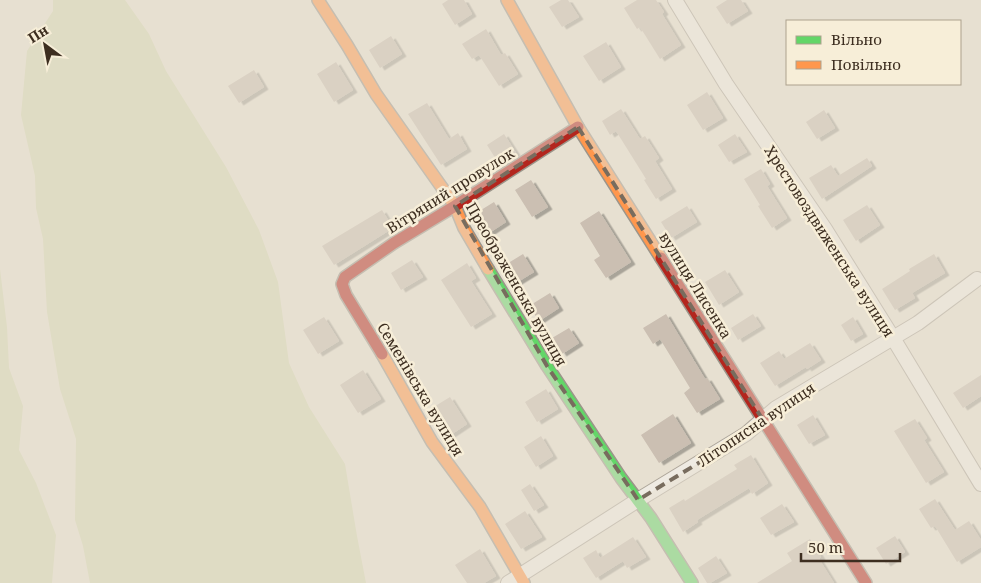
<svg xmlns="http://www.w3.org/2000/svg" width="981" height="583" font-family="'Noto Serif',serif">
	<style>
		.green { fill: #d6d7b3 }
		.building { fill: #cbbfb2; filter: url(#shadow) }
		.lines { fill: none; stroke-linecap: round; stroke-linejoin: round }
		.street-casing { stroke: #ada599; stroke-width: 16 }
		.fast-casing { stroke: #9c958a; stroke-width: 14 }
		.slow-casing { stroke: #9c958a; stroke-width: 14 }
		.jam-casing { stroke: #9c958a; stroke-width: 14 }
		.street { stroke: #efebe3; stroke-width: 14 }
		.fast { stroke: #63d668; stroke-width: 11 }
		.slow { stroke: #ff974d; stroke-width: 11 }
		.jam { stroke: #b3261e; stroke-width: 11 }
		.marked { fill: none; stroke: #786c5e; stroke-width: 4; stroke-dasharray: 10 6; stroke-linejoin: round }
		.labels { text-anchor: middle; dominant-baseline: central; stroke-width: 5; stroke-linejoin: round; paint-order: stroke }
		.street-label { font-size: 15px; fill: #3d2e20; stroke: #f7eed8 }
	</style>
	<defs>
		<filter id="shadow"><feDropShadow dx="4.5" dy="2.5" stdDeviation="0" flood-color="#0004"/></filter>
	</defs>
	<rect width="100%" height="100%" fill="#e7e0d1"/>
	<path class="green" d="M53 0H125L149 34 166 71 226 167 259 230 278 282 289 363 309 407 345 464 357 536 366 583H90L83 546 75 520 76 439 60 389 47 312 43 239 36 208 35 176 21 115 27 51 53 11Z
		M0 269 7 327 9 368 23 406 19 450 36 483 56 535 52 583H0Z"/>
	<path class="building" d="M448 0H464L472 14 455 25 442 4Z
		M561 0H568L579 17 562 27 549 7Z
		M637 0H656L664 12 662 14 681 45 660 59 640 27 637 29 624 8Z
		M727 0H741L748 11 727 24 716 7Z
		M486 29 501 55 505 53 518 74 499 86 479 55 472 59 462 44Z
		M391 36 402 54 380 68 369 50Z
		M606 42 621 67 599 81 583 56Z
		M336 62 353 90 334 102 317 74Z
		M254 70 264 87 239 103 228 86Z
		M707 92 723 118 703 130 687 105Z
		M427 103 449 139 458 133 467 149 441 165 408 114Z
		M621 109 640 139 645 136 659 158 655 161 672 189 656 199 644 180 646 179 616 131 610 135 602 121Z
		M824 110 835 128 817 139 806 122Z
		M504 134 516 153 499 164 487 145Z
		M735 134 747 152 729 162 718 145Z
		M867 158 872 166 822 199 809 178 831 165 838 176Z
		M761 169 770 184 767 186 787 218 772 228 758 206 760 205 744 179Z
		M531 180 548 207 532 217 515 190Z
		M494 202 506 222 486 235 473 215Z
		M867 205 880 225 856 241 843 220Z
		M687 206 697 222 671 238 661 222Z
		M382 210 393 228 334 265 322 246Z
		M599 211 631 262 606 278 594 260 600 256 580 223Z
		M523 254 534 272 516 283 505 265Z
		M934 254 945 273 912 293 915 298 895 310 882 289 910 271 909 269Z
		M412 260 423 277 401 290 391 273Z
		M467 263 476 278 471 281 492 314 471 327 441 280Z
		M725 270 739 292 719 305 705 282Z
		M550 293 559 308 539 321 529 306Z
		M666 314 705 379 707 378 720 399 697 413 684 393 690 388 660 339 653 344 643 328Z
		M753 314 761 326 738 340 731 328Z
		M324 317 339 341 318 354 303 330Z
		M853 317 863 334 851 341 841 325Z
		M569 328 579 343 562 354 552 338Z
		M810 343 821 360 807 369 806 367 775 386 760 363 779 351 784 359Z
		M363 370 381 399 358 413 340 385Z
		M981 375V396L963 408 953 393Z
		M546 389 558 409 537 422 525 402Z
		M450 397 467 424 449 436 432 408Z
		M673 414 691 443 659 463 641 435Z
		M813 415 825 435 809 444 797 425Z
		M915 419 927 438 924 440 944 472 926 483 894 431Z
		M541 436 553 456 536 467 524 447Z
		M751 455 768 483 752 494 749 488 697 520 698 522 683 532 669 508 684 499 685 501 737 469 734 465Z
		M530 484 544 505 534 511 521 490Z
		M935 499 955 530 969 521 981 540V547L957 562 935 526 931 528 919 509Z
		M782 504 794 522 771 535 760 518Z
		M525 511 542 537 521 549 505 524Z
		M895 536 905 552 886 564 876 548Z
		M633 537 646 557 627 568 623 561 596 578 583 558 596 550 600 558Z
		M810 539 821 557 819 559 834 583H757L792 561 787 553Z
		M480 549 496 576 484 583H467L455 565Z
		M716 556 727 573 710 583H707L698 568Z"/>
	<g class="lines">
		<g class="street-casing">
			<path id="street" d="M675 0 726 84 825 229 893 338 981 484
				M508 583 638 500 746 434 776 408 918 323 977 279"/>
		</g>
		<g class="fast-casing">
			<path id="fast" d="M488 269 547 366 621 478 651 518 692 583"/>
		</g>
		<g class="slow-casing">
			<path id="slow" d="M318 0 347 45 376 94 455 206 464 228 488 269
				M507 0 578 127 661 258
				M382 354 432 442 480 507 524 583"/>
		</g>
		<g class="jam-casing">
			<path id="jam" d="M661 258 866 583
				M382 354 346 295 342 284 345 277 394 243 455 206 578 127"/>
		</g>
		<use href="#street" class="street"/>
		<use href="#fast" class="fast"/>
		<use href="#slow" class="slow"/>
		<use href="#jam" class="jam"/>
	</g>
	<path d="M0 0H981V583H0ZM578 127 763 420 746 434 638 500 547 366 455 206Z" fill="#e7e0d1" fill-opacity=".55" fill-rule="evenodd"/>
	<path class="marked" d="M578 127 763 420 746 434 638 500 547 366 455 206Z"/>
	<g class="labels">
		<g class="street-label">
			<text transform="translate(450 190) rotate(-32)">Вітряний провулок</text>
			<text transform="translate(830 241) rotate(57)">Хрестовоздвиженська вулиця</text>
			<text transform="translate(517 284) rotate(60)">Преображенська вулиця</text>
			<text transform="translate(696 285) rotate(58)">вулиця Лисенка</text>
			<text transform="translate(421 389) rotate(59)">Семенівська вулиця</text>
			<text transform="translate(756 424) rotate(-34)">Літописна вулиця</text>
		</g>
	</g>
	<rect x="786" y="20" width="175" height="65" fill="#f7eed8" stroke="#ada18e"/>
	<rect x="796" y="36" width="25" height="8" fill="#63d668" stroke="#ada18e"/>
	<text x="831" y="45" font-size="15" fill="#3d2e20">Вільно</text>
	<rect x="796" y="61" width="25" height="8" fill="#ff974d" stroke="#ada18e"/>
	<text x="831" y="70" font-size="15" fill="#3d2e20">Повільно</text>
	<g transform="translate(45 45) rotate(328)" stroke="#f7eed8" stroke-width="4" paint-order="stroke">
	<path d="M0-4L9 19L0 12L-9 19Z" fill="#3d2e20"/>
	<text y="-8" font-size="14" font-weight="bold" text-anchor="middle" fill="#3d2e20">Пн</text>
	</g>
	<path d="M801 553v8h99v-8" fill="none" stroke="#3d2e20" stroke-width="2.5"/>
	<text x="808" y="553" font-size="15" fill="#3d2e20" stroke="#f7eed8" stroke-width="4" paint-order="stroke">50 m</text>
</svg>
